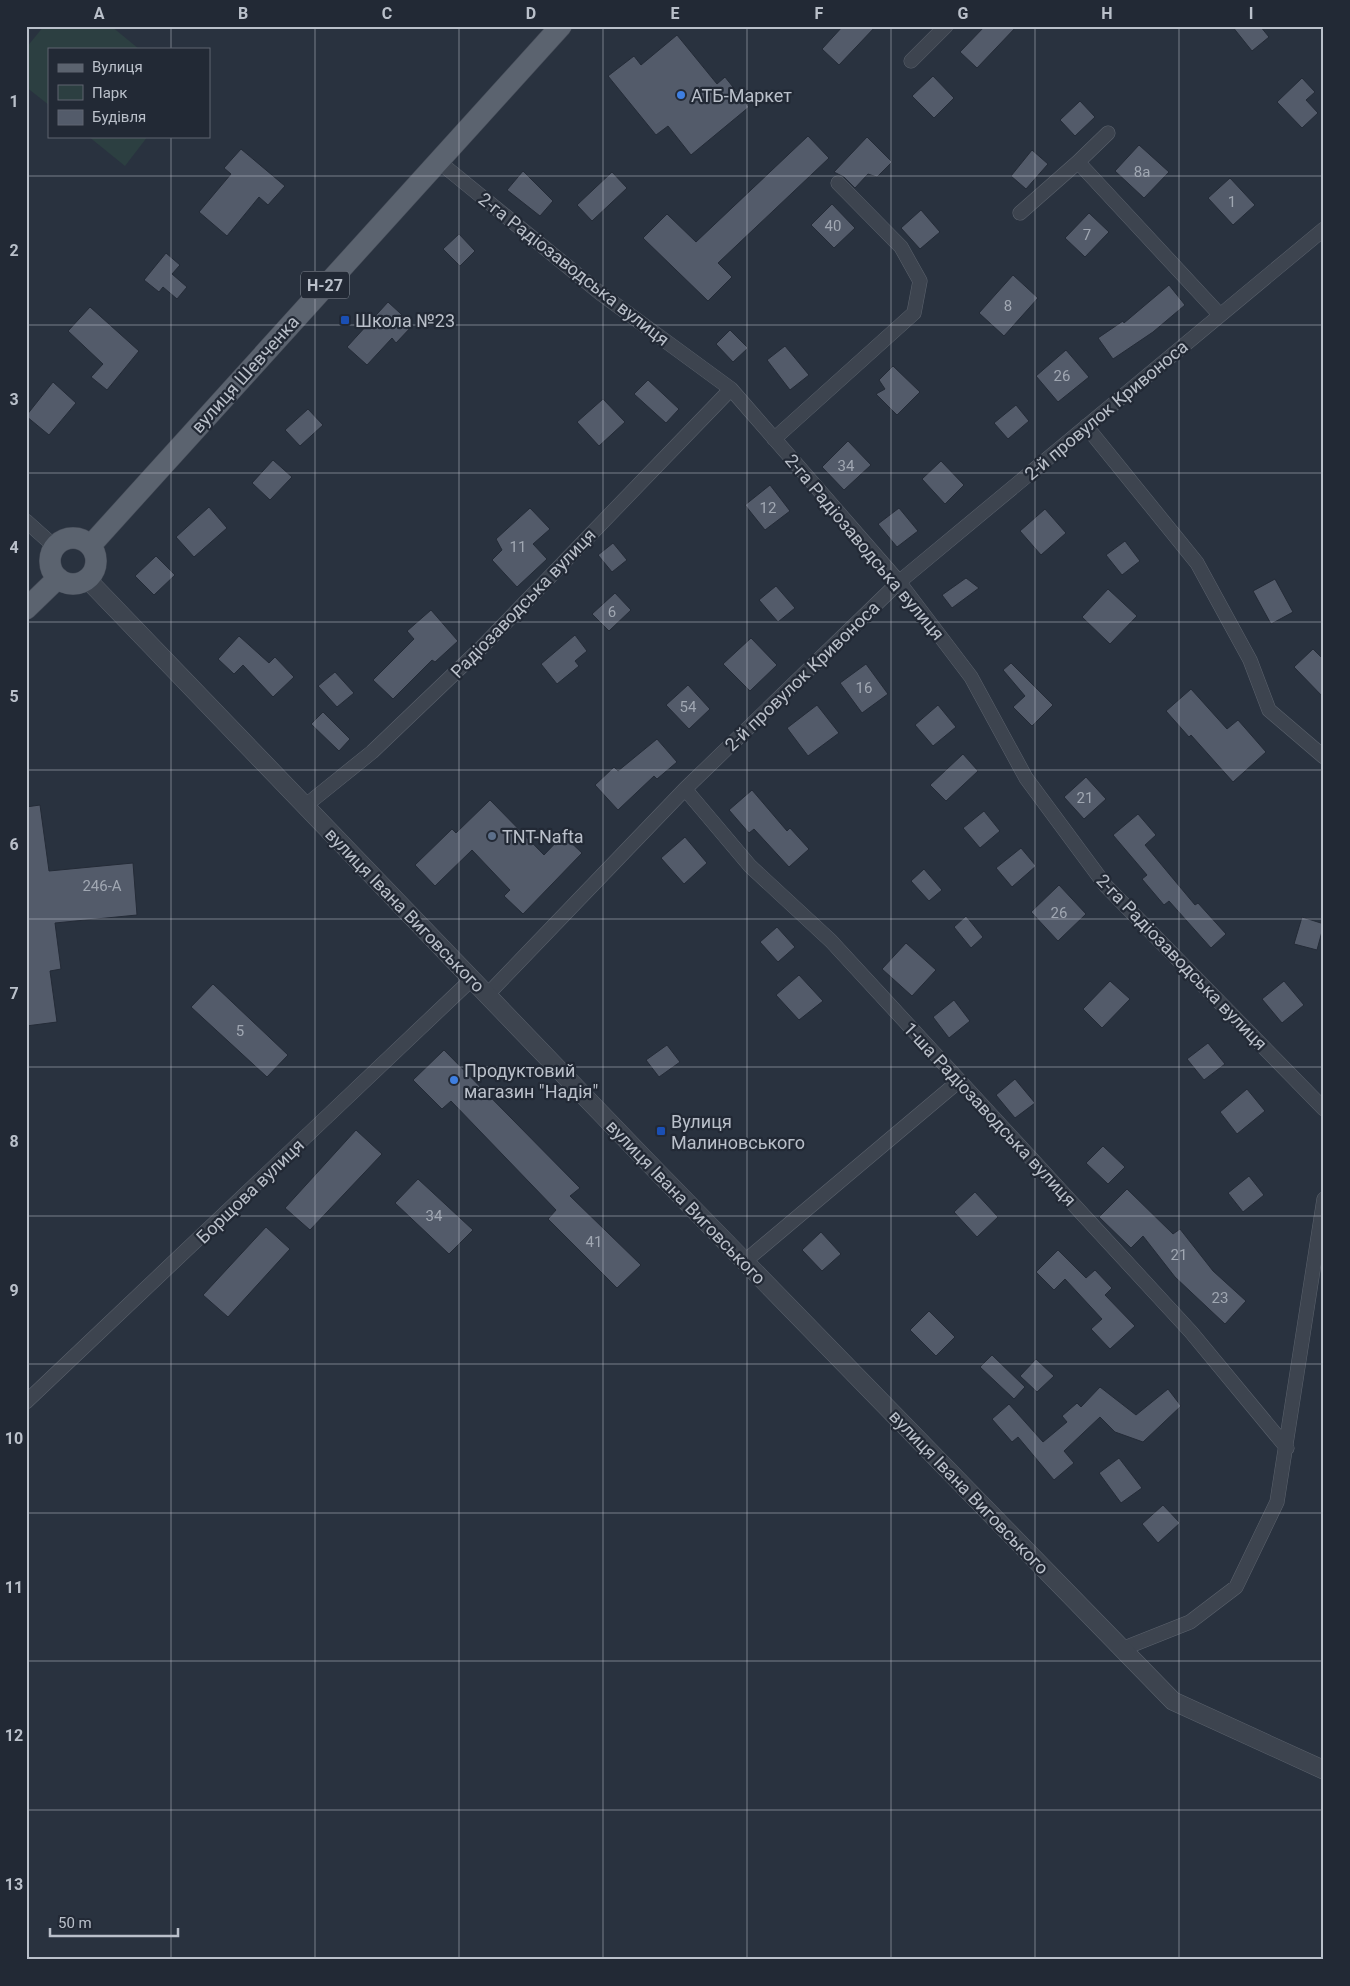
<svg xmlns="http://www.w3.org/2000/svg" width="1350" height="1986" font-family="Roboto,sans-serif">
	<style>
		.green { fill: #2c3f41 }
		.building { fill: #535b6a; stroke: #242b37 }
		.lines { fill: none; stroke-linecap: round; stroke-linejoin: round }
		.minor-casing { stroke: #5b626d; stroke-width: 15 }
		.tertiary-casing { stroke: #5b626d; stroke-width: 19 }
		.primary-casing { stroke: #474d59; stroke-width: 22 }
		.minor { stroke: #3d444f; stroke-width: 14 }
		.tertiary { stroke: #3d444f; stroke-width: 18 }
		.primary { stroke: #5b636f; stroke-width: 21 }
		.grid { fill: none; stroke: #bac0ca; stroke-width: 1; stroke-opacity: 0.55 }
		.shop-dot { fill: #3f7fe0; stroke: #222935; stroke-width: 2 }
		.transit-dot { fill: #1a4fb4; stroke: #222935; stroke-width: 2 }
		.service-dot { fill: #5c6f8a; stroke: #222935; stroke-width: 2 }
		.labels { text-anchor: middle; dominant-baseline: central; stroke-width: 4.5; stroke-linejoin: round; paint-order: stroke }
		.number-label { font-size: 15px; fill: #a0a7b2 }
		.shield { fill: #222935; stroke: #8c939d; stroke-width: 1 }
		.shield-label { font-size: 16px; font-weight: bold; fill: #bac0ca }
		.poi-label { font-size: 18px; fill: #bac0ca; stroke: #222935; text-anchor: start }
		.street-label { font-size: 18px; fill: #bac0ca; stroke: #222935 }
		.neatline { fill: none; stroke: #bac0ca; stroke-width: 2 }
		.grid-label { font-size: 16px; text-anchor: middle; font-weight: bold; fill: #bac0ca }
	</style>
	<rect width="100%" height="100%" fill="#29323f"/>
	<path class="green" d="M44 26H111L139 49H49V105L26 87V48Z
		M88 136H148L125 166Z"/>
	<path class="building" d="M843 26H876L839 65 822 49Z
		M985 26H1017L977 68 960 52Z
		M1232 26H1260L1269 37 1252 51Z
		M677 35 717 84 725 77 749 107 691 155 668 126 656 135 608 76 634 56 641 65Z
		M933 76 954 98 934 118 912 96Z
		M1302 78 1315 92 1306 100 1318 113 1302 128 1277 102Z
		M1080 101 1095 117 1075 136 1060 120Z
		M808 136 829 158 718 263 732 277 708 301 643 238 667 214 696 242Z
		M867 137 892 162 877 177 868 174 855 188 844 177 834 172Z
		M1139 145 1169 172 1144 198 1115 171Z
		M241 149 285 186 268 205 259 197 227 236 199 212 231 174 224 168Z
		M1032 150 1048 164 1026 189 1011 176Z
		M523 171 553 201 540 216 507 190Z
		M612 172 627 188 592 221 577 205Z
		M1230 178 1255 205 1233 225 1208 198Z
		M832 204 855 228 834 248 811 225Z
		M921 210 940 232 920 249 901 228Z
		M1089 213 1109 232 1085 257 1065 238Z
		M459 234 475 251 460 266 443 249Z
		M166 253 180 265 172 274 187 287 177 299 163 287 159 292 144 280Z
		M1013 275 1038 298 1004 336 979 313Z
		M1169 285 1185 305 1153 332 1113 359 1098 338 1123 321 1124 323Z
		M388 302 413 325 396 343 392 338 367 365 347 347Z
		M90 307 139 351 107 390 91 377 103 364 68 331Z
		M730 330 748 348 733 362 716 344Z
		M785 346 809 375 790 390 767 360Z
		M1066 350 1089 377 1058 402 1036 376Z
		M893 366 920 392 897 415 876 394 885 389 879 380Z
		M648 380 679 409 666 423 634 394Z
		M53 382 76 403 49 435 26 416Z
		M603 399 625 422 599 446 577 422Z
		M1016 405 1029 421 1008 439 994 423Z
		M308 409 323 425 300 446 285 430Z
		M848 441 871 465 844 490 822 467Z
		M273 460 292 477 270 500 252 483Z
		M941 461 964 485 945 504 922 479Z
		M770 485 790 511 765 530 745 505Z
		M209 507 227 528 194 557 176 537Z
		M530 508 550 529 533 544 547 559 517 587 492 560 502 550 496 539Z
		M899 508 918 531 897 547 878 524Z
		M1045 509 1066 533 1041 555 1020 531Z
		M1125 541 1140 561 1122 575 1106 555Z
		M613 543 627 560 612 572 598 555Z
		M156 556 175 575 154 595 135 576Z
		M966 578 979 588 952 608 942 595Z
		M1275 579 1293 612 1271 624 1253 591Z
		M776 586 795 608 778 622 759 600Z
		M1108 589 1137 616 1110 644 1082 617Z
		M615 593 631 610 609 631 592 614Z
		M431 610 458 641 435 662 432 660 393 699 373 680 414 639 407 631Z
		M575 635 587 651 575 661 579 666 557 684 541 664Z
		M239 636 269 663 275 657 294 677 273 697 243 665 234 674 218 659Z
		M751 638 777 665 750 691 723 664Z
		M1313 649 1324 660V698L1294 667Z
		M1011 663 1053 705 1032 726 1013 707 1025 696 1003 670Z
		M866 664 888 694 862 713 840 683Z
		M335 672 354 693 337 707 318 686Z
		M688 685 710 709 689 729 666 705Z
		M1191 689 1227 729 1238 720 1266 752 1233 782 1191 735 1189 737 1166 711Z
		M817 705 839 733 808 756 787 728Z
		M938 705 956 727 933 746 915 725Z
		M323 712 350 739 339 751 311 724Z
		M657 739 677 762 657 779 654 776 618 810 595 785 614 767 618 771Z
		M963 754 978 771 946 801 930 785Z
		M1086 777 1106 799 1084 819 1064 797Z
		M752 790 787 831 790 828 809 849 789 867 754 829 749 833 729 810Z
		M490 800 544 855 563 835 582 853 523 914 504 896 510 890 472 850 435 886 415 865 452 829 456 833Z
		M40 805 49 871 133 863 137 915 55 923 61 969 50 971 57 1022 26 1026V807Z
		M984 811 1000 831 980 848 963 828Z
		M1138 814 1156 835 1145 845 1195 905 1198 903 1226 934 1211 948 1169 901 1164 905 1142 879 1147 875 1113 835Z
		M685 837 707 863 684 884 661 858Z
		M1021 848 1036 866 1012 887 996 868Z
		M924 869 942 890 929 901 911 881Z
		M1059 885 1086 914 1058 941 1031 912Z
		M966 916 983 937 971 948 954 927Z
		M1302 917 1324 924 1317 950 1294 944Z
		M777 927 795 947 778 962 760 942Z
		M906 943 936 970 912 996 882 969Z
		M799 975 823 1001 799 1020 776 995Z
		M1110 981 1130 999 1102 1028 1083 1009Z
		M1284 981 1304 1005 1282 1023 1262 999Z
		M213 984 288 1055 267 1077 191 1007Z
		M954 1000 970 1021 949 1038 933 1017Z
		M1208 1043 1225 1064 1204 1080 1187 1059Z
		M667 1045 680 1062 659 1077 646 1060Z
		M444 1050 580 1188 570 1196 641 1265 617 1288 548 1219 556 1210 451 1101 442 1109 413 1080Z
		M1015 1079 1035 1103 1015 1118 996 1095Z
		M1247 1089 1265 1111 1237 1134 1220 1112Z
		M356 1130 382 1154 310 1230 285 1208Z
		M1103 1146 1125 1167 1108 1184 1086 1163Z
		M1249 1176 1264 1195 1243 1212 1228 1193Z
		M418 1179 473 1230 449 1254 395 1203Z
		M1127 1189 1173 1234 1180 1229 1213 1271 1246 1301 1225 1324 1175 1277 1143 1236 1131 1248 1099 1217Z
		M975 1192 998 1217 977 1237 954 1212Z
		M266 1227 290 1249 228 1317 203 1295Z
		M821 1232 841 1254 822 1271 802 1250Z
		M1058 1250 1086 1278 1095 1270 1112 1288 1105 1295 1135 1326 1110 1349 1091 1329 1102 1319 1065 1279 1054 1290 1036 1272Z
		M929 1311 955 1337 936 1356 910 1330Z
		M992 1355 1025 1387 1014 1399 980 1367Z
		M1036 1359 1054 1376 1037 1392 1020 1376Z
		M1100 1387 1136 1415 1168 1389 1181 1406 1143 1442 1115 1432 1100 1417 1064 1451 1074 1463 1054 1480 1018 1437 1012 1442 992 1419 1009 1404 1043 1442 1067 1422 1062 1416 1077 1403 1081 1407Z
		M1119 1458 1142 1488 1121 1503 1099 1473Z
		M1163 1505 1180 1523 1158 1543 1142 1524Z"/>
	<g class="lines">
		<g class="minor-casing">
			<path id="minor" d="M911 61 946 26
				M438 161 600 293 731 389 899 582 971 677 1026 778 1106 886 1324 1109
				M1078 162 1108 133
				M1020 213 1078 162 1220 315
				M1086 426 1197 563 1250 660 1269 710 1324 757
				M774 439 914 313 920 281 901 247 838 183
				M26 521 55 547
				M685 789 750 866 831 941 1191 1332 1287 1448
				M305 806 372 752 483 646 731 389
				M487 995 685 789 899 582 1324 229
				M744 1262 959 1081
				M26 1402 472 979
				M1122 1649 1190 1622 1236 1587 1277 1502 1324 1199"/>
		</g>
		<g class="tertiary-casing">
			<path id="tertiary" d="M88 580 640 1154 1173 1701 1324 1770"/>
		</g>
		<g class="primary-casing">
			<path id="primary" d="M50 561a23 23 0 1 1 46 0a23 23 0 1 1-46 0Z
				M91 545 561 26
				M26 609 58 578"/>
		</g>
		<use href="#minor" class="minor"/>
		<use href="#tertiary" class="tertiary"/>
		<use href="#primary" class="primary"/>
	</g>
	<path class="grid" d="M171 26V49M315 26V1960M459 26V1960M603 26V1960M747 26V1960M891 26V1960M1035 26V1960M1179 26V1960M171 136V1960M26 176H1324M26 325H1324M26 473H1324M26 622H1324M26 770H1324M26 919H1324M26 1067H1324M26 1216H1324M26 1364H1324M26 1513H1324M26 1661H1324M26 1810H1324"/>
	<g class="shop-dot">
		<circle cx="681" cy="95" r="5"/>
		<circle cx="454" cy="1080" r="5"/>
	</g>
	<g class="transit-dot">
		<rect x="340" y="315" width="10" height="10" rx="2.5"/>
		<rect x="656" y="1126" width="10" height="10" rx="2.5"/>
	</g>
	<circle class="service-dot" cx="492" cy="836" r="5"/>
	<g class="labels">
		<g class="number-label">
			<text x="1142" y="172">8а</text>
			<text x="1232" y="202">1</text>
			<text x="833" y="226">40</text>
			<text x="1087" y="235">7</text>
			<text x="1008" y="306">8</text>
			<text x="1062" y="376">26</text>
			<text x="846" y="466">34</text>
			<text x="768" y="508">12</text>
			<text x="518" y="547">11</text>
			<text x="612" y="612">6</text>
			<text x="864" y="688">16</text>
			<text x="688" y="707">54</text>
			<text x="1085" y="798">21</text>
			<text x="102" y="886">246-А</text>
			<text x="1059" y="913">26</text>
			<text x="240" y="1031">5</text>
			<text x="434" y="1216">34</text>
			<text x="594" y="1242">41</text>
			<text x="1179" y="1255">21</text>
			<text x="1220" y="1298">23</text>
		</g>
		<rect class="shield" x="301" y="271.5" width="48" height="27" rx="4"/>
		<g class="shield-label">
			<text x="325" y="285">Н-27</text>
		</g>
		<g class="poi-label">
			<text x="691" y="95">АТБ-Маркет</text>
			<text x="355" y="320">Школа №23</text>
			<text x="502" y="836">TNT-Nafta</text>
			<text x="464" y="1070">Продуктовий<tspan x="464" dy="21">магазин "Надія"</tspan></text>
			<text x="671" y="1121">Вулиця<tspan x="671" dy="21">Малиновського</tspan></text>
		</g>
		<g class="street-label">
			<text transform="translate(574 269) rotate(38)">2-га Радіозаводська вулиця</text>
			<text transform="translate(245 374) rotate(-48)">вулиця Шевченка</text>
			<text transform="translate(1106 410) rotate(-40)">2-й провулок Кривоноса</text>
			<text transform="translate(865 547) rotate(50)">2-га Радіозаводська вулиця</text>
			<text transform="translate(523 603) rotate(-46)">Радіозаводська вулиця</text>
			<text transform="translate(802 676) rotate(-44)">2-й провулок Кривоноса</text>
			<text transform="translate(405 910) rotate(46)">вулиця Івана Виговського</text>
			<text transform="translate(1182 962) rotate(46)">2-га Радіозаводська вулиця</text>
			<text transform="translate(990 1114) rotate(47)">1-ша Радіозаводська вулиця</text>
			<text transform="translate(250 1191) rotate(-44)">Борщова вулиця</text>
			<text transform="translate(686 1202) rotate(46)">вулиця Івана Виговського</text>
			<text transform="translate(969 1492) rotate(46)">вулиця Івана Виговського</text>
		</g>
	</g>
	<rect width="1350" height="1986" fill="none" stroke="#222935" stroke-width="55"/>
	<rect x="48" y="48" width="162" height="90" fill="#222935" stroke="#5f6571"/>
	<rect x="58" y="64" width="25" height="8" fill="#5b636f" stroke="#5f6571"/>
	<text x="92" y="72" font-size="15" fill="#bac0ca">Вулиця</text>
	<rect x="58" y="85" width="25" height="15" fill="#2c3f41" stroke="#5f6571"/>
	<text x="92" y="98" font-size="15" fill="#bac0ca">Парк</text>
	<rect x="58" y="110" width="25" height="15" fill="#535b6a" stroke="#5f6571"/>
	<text x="92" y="122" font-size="15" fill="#bac0ca">Будівля</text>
	<path d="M50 1928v8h128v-8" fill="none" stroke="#bac0ca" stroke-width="2.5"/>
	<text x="58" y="1928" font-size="15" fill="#bac0ca" stroke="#222935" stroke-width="4" paint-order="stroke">50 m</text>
	<rect x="28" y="28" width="1294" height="1930" class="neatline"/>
	<g class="grid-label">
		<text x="99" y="19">A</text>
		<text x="243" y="19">B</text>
		<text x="387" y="19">C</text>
		<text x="531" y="19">D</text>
		<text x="675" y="19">E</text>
		<text x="819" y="19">F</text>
		<text x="963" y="19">G</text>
		<text x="1107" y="19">H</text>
		<text x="1251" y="19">I</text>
		<text x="14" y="107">1</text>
		<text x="14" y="256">2</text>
		<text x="14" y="405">3</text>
		<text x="14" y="553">4</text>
		<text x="14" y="702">5</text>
		<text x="14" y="850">6</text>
		<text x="14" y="999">7</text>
		<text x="14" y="1147">8</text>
		<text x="14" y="1296">9</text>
		<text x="14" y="1444">10</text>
		<text x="14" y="1593">11</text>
		<text x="14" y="1741">12</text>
		<text x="14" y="1890">13</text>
	</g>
</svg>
